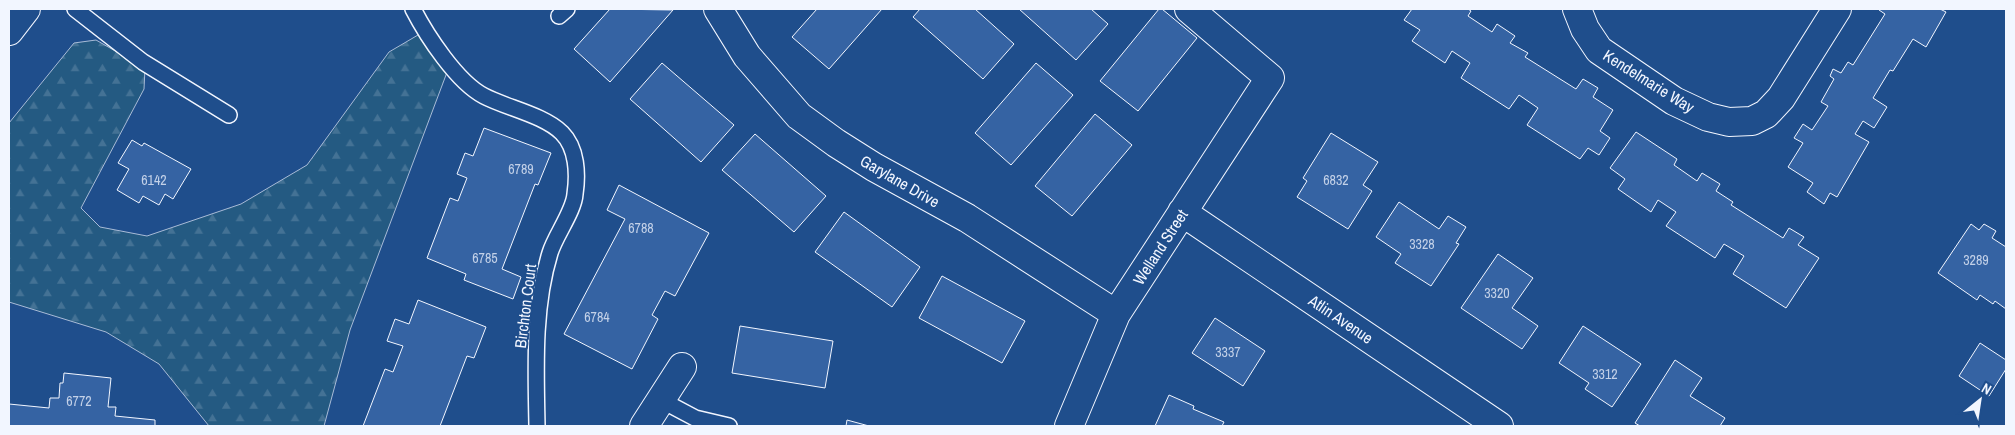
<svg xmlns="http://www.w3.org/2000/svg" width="2015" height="435" font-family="'Archivo Narrow',sans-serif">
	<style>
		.forest { fill: url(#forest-firs); stroke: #a8bbd7 }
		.building { fill: #3563a3; stroke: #f2f6ff }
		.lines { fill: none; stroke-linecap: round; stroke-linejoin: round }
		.service-casing { stroke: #f2f6ff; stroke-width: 18 }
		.minor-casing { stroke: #f2f6ff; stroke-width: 30 }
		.primary-casing { stroke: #f2f6ff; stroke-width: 30 }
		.service { stroke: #1f4e8c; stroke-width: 15 }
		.minor { stroke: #1f4e8c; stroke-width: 28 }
		.primary { stroke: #1f4e8c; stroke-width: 28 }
		.labels { text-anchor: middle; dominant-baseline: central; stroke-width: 4; stroke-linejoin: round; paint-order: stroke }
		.number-label { font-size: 14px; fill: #c3d1e8 }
		.street-label { font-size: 16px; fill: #f2f6ff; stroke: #1f4e8c }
	</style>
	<defs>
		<pattern id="forest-firs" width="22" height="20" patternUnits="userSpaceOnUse" patternTransform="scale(1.25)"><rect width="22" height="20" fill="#245a82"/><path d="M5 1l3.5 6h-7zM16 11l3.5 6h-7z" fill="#447295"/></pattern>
	</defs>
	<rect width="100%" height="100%" fill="#1f4e8c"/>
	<path class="forest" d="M418 35 449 67 350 330 324 426H209L159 364 106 332 9 302V123L74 43 96 40 145 68 144 89 81 208 100 227 147 236 241 204 307 165 389 52Z"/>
	<path class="building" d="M610 9 673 10 610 82 574 49Z
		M817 9H882L829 69 792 37Z
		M920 9H975L1014 44 983 79 913 17Z
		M1019 9H1091L1108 24 1076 60Z
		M1159 9H1162L1197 38 1138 111 1100 81Z
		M1412 9H1468L1471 11 1468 16 1492 32 1497 24 1515 36 1510 43 1528 53 1525 57 1576 89 1583 79 1598 88 1593 97 1613 110 1600 131 1610 138 1599 155 1588 148 1580 159 1527 125 1538 108 1519 95 1509 109 1461 78 1470 63 1452 51 1445 63 1412 41 1420 30 1404 20Z
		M1880 9H1940L1946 12 1926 47 1913 39 1893 71 1890 70 1873 98 1887 107 1874 128 1863 121 1855 134 1869 142 1837 197 1830 193 1824 204 1807 192 1813 183 1788 167 1803 143 1794 138 1803 124 1812 130 1828 106 1821 102 1834 79 1830 76 1833 69 1841 73 1848 62 1853 65 1885 14 1879 10Z
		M662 63 734 125 701 162 630 99Z
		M1036 63 1073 95 1011 165 975 133Z
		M1095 114 1132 145 1072 216 1035 186Z
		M484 128 551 153 538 185 535 184 502 269 521 277 513 299 464 280 466 274 427 258 450 198 458 201 467 178 457 174 465 153 473 156Z
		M1636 132 1677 159 1674 165 1697 181 1702 173 1720 184 1716 191 1733 202 1731 205 1783 238 1789 228 1804 237 1798 245 1819 258 1786 308 1733 274 1744 256 1724 244 1715 258 1666 226 1676 212 1658 200 1651 212 1618 189 1625 179 1610 168Z
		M1331 133 1378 162 1363 185 1372 191 1348 229 1297 197 1307 181 1303 178Z
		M755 134 826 196 794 232 722 170Z
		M132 140 142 146 144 143 191 169 173 199 165 194 159 205 143 196 139 203 117 190 129 169 118 163Z
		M619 185 709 233 675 296 665 291 652 315 658 319 632 369 564 334 625 219 607 210Z
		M1399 202 1439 229 1448 216 1466 227 1456 243 1459 244 1431 286 1395 263 1401 254 1376 237Z
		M844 212 920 267 892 307 815 252Z
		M1971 224 1979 230 1984 224 1996 231 1992 238 2006 247V309L1995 301 1993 304 1980 295 1977 300 1938 273Z
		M1498 254 1533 278 1512 308 1538 326 1522 349 1461 308Z
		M942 276 1025 321 1002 363 919 318Z
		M418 300 486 327 474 358 467 356 440 426H363L385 369 393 372 403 346 387 341 395 319 409 324Z
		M1215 318 1265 351 1243 386 1192 353Z
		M740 326 833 341 825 388 732 373Z
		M1583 326 1641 364 1612 407 1585 389 1589 383 1559 363Z
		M1980 343 2006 360V369L1989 396 1959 376Z
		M1675 360 1702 378 1690 396 1725 418 1720 426H1640L1635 423Z
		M64 373 111 378 108 407H116L115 416 155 420V426H9V404L49 408 50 398H59L60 383H63Z
		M1169 395 1194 406 1193 409 1224 422 1222 426H1155Z
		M847 420 869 426H846Z"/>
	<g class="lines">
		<g class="service-casing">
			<path id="service" d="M75 9 143 62 229 115
				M413 9C427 36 457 82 484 96 507 108 544 115 562 133 577 148 578 174 575 194 574 211 555 236 550 253 533 308 536 369 537 426
				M559 16 567 9
				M661 400 695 418 729 426"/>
		</g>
		<g class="minor-casing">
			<path id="minor" d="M718 9 747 56 799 116 836 143 874 167 967 218 1116 314
				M1577 9 1585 29 1599 50 1674 101 1708 117 1729 122 1752 121 1766 114 1781 98 1837 9
				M1182 212 1499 426
				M644 426 682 367
				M1069 426 1116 314 1270 78 1189 9"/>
		</g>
		<g class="primary-casing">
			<path id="primary" d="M9 31 26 9"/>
		</g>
		<use href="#service" class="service"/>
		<use href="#minor" class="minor"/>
		<use href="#primary" class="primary"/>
	</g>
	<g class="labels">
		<g class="number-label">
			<text x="521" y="169">6789</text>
			<text x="154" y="180">6142</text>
			<text x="1336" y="180">6832</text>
			<text x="641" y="228">6788</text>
			<text x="1422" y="244">3328</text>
			<text x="485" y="258">6785</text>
			<text x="1976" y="260">3289</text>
			<text x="1497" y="293">3320</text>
			<text x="597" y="317">6784</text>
			<text x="1228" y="352">3337</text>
			<text x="1605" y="374">3312</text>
			<text x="79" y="401">6772</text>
		</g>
		<g class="street-label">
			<text transform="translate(1649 81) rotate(32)">Kendelmarie Way</text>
			<text transform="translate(900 181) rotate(30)">Garylane Drive</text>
			<text transform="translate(1160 247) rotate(-57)">Welland Street</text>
			<text transform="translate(525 306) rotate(-83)">Birchton Court</text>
			<text transform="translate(1341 319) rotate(34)">Atlin Avenue</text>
		</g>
	</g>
	<rect width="2015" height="435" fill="none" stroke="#f2f6ff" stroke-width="20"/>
	<g transform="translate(1980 400) rotate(30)" stroke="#1f4e8c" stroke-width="4" paint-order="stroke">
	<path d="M0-4L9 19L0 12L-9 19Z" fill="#f2f6ff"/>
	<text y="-8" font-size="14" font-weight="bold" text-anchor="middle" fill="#f2f6ff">N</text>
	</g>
</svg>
